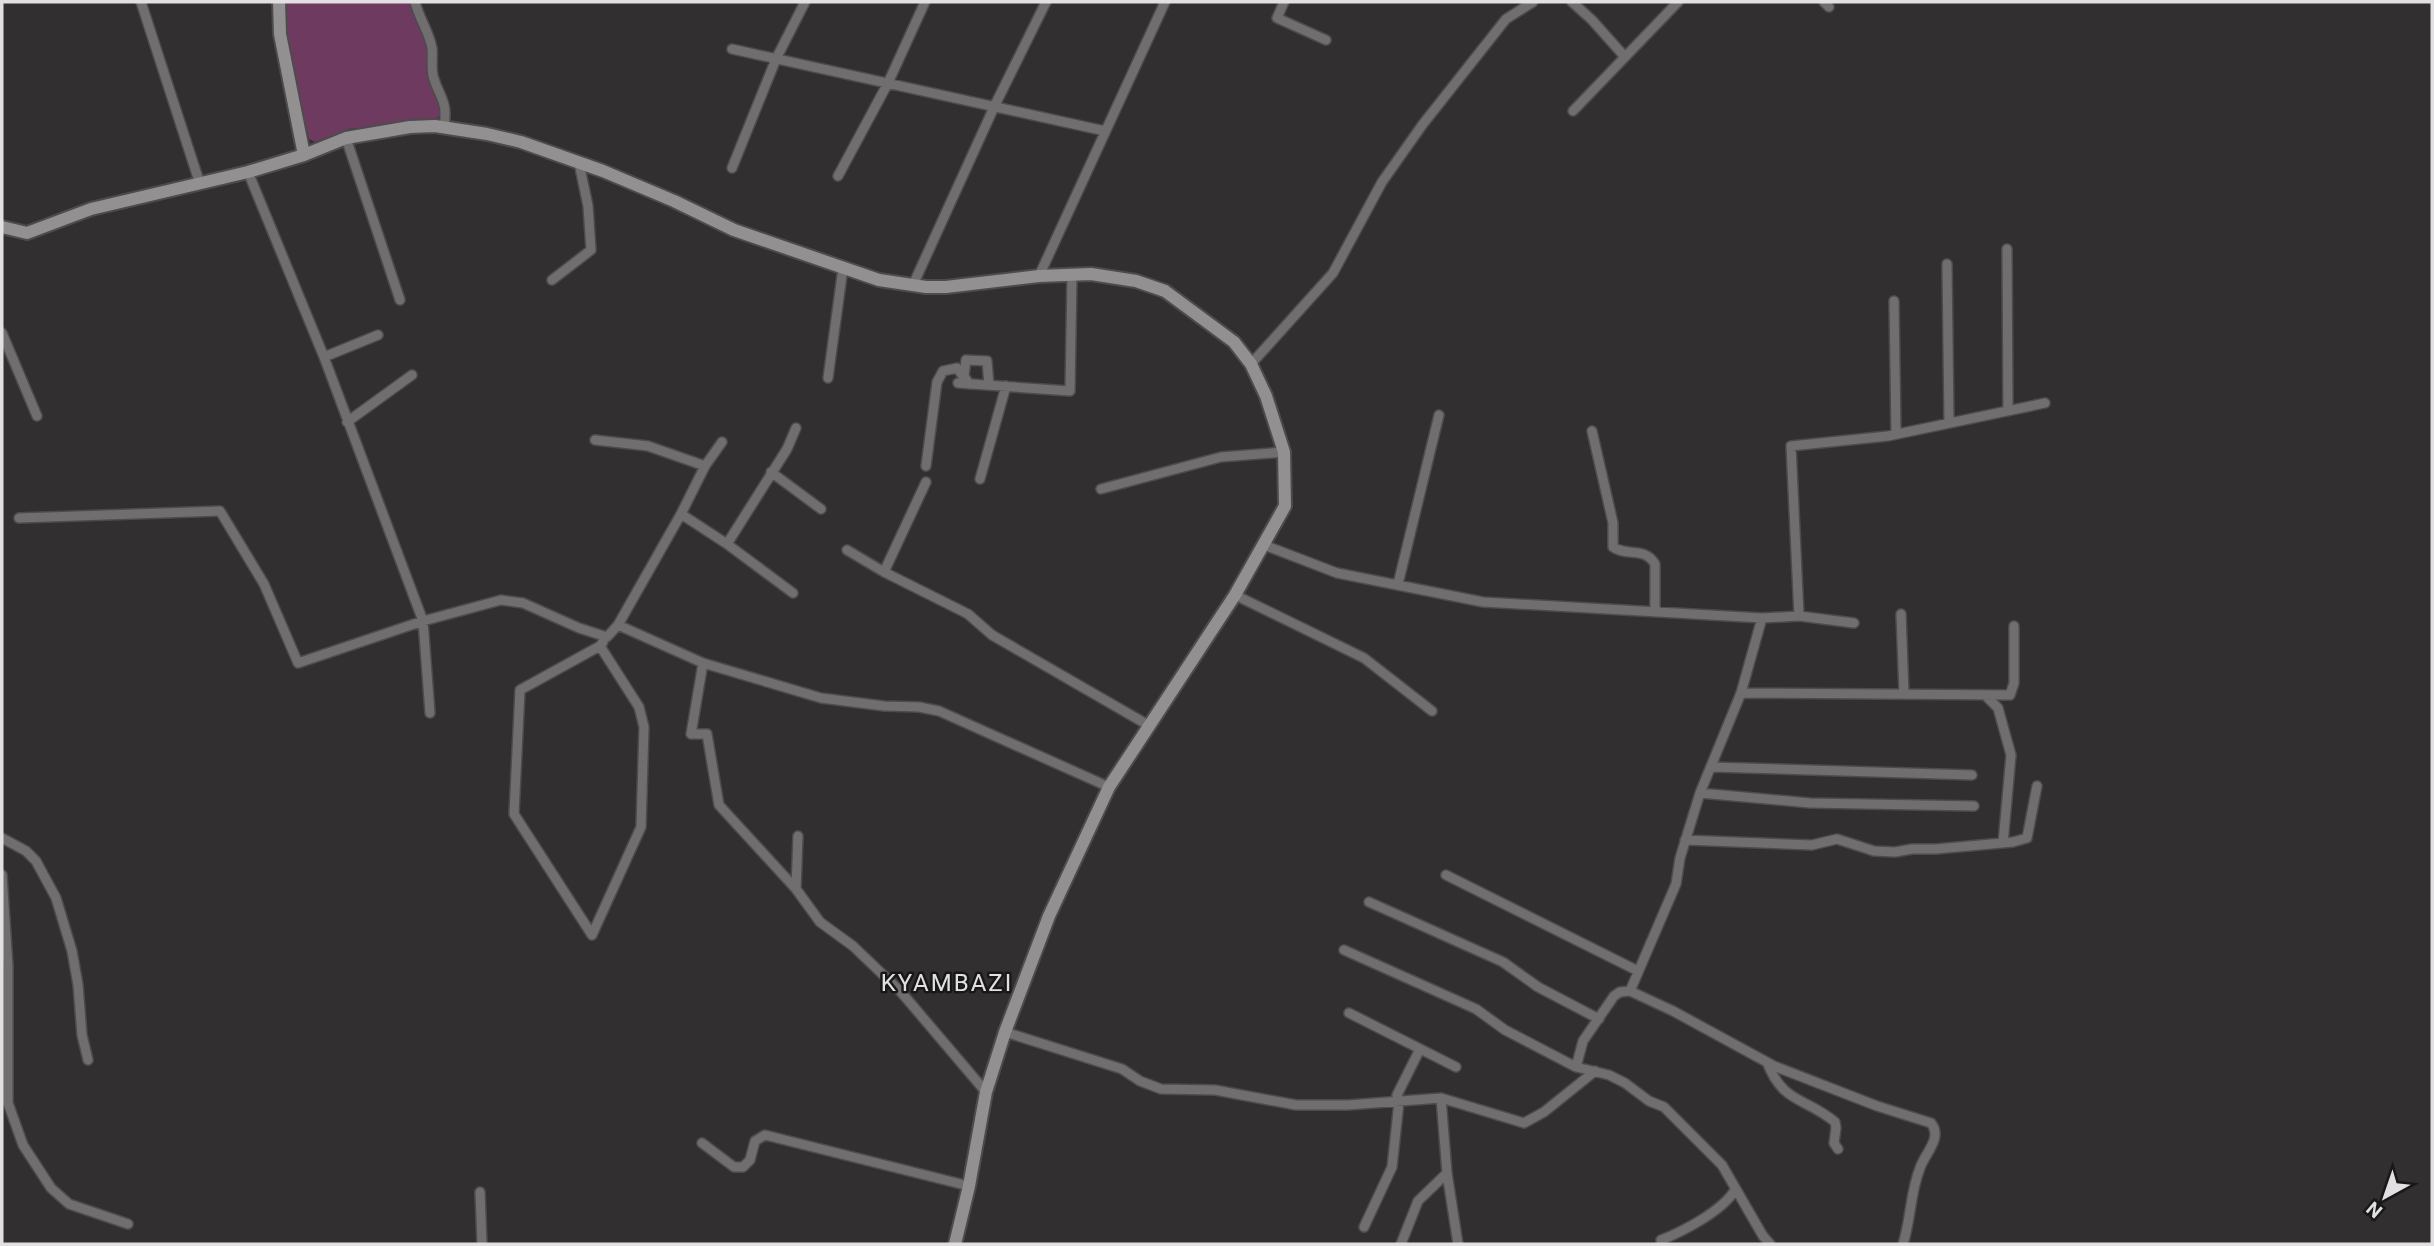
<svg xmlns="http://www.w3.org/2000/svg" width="2434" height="1246" font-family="Roboto,sans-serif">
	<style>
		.green { fill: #6e3a60 }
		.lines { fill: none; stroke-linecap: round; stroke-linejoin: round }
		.street-casing { stroke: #4e4b4d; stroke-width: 12 }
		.secondary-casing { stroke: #4e4b4d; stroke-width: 16 }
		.street { stroke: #706e6f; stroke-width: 9 }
		.secondary { stroke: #939092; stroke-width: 12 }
		.labels { text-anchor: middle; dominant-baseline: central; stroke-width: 5; stroke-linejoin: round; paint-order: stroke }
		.quarter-label { font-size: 24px; letter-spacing: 2px; fill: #e2e0e2; stroke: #191819 }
	</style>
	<rect width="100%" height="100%" fill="#322f31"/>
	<path class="green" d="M284 2H411L427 47 429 80 440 100 442 110 438 118 349 129 315 142 309 139 285 38Z"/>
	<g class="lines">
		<g class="street-casing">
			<path id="street" d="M141 2 200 184
				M415 2C419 18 429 32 432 48 433 57 431 66 433 76 440 100 448 99 444 128
				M1284 2 1277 18 1326 40
				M1572 2 1592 20 1625 57
				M1824 2 1829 7
				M732 49 1105 131
				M1573 111 1678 2
				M346 138 400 300
				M732 168 776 59 805 2
				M248 172 324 357 423 621 430 713
				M838 176 888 83 925 2
				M2007 249 2008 410
				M1947 264 1949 423
				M1039 276 1165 2
				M552 280 591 250 588 206 579 163
				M913 285 995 105 1046 2
				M1894 301 1896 434
				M2 333 37 416
				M324 357 378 335
				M1251 364 1333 273 1382 182 1423 124 1506 19 1533 2
				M828 378 843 268
				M958 383 1070 391 1072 275
				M347 422 412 375
				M1592 431 1613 523V547C1627 557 1644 546 1655 564V612
				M595 440 648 446 705 466
				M926 466 937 382 943 371 957 368 969 384 964 376 966 360 987 361 989 385
				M771 472 821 509
				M980 479 1006 386
				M1101 489 1221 457 1284 452
				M681 514 727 544 793 593
				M19 518 220 511 264 584 298 663 423 621 501 600 523 603 579 628 607 637 618 625 681 514 705 466 722 442
				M727 544 787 449 796 428
				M1264 545 1337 573 1483 602 1762 618 1799 616 1854 623
				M847 550 884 572 968 614 992 635 1148 725
				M884 572 926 482
				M1398 584 1439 415
				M1235 595 1364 658 1432 711
				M1901 614 1904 694
				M1799 616 1791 446 1888 436 2045 403
				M618 625 703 663 821 698 884 706 919 707 939 711 1109 787
				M703 663 691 734H707L719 805 796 889 820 922 853 946 901 992 986 1092
				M1741 693 2010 695 2014 683V626
				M1985 695 1998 708 2011 755 2003 843
				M1711 767 1972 775
				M1700 793 1810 803 1974 806
				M2 838 26 851 36 861 56 898 72 951 78 985 82 1035 88 1060
				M1685 840 1812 845 1837 839 1874 851 1895 852 1912 849H1936L2013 842 2027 838 2037 786
				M2 875 8 966V1103L23 1145 51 1188 69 1204 128 1224
				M1446 875 1638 971
				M796 889 798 836
				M1369 902 1503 962 1538 987 1599 1019
				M592 935 514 814 520 690 600 646
				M592 935 641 827 644 727 639 707 600 646 603 642
				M1344 950 1476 1009 1505 1030 1576 1067 1609 1075 1625 1083 1649 1101 1664 1107 1722 1165 1763 1236 1770 1244
				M1630 991 1676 884 1680 858 1700 793 1741 693 1762 618
				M1349 1013 1456 1067
				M1005 1032 1122 1069 1140 1081 1161 1089 1215 1090 1296 1105H1348L1441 1098 1524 1123 1544 1112 1595 1071
				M1767 1062C1783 1104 1805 1097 1835 1122L1836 1128 1834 1143 1838 1149
				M1576 1067 1583 1041 1614 996 1620 992 1630 991 1673 1011 1774 1066 1877 1106 1931 1123C1943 1138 1925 1153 1920 1168 1910 1193 1911 1219 1903 1244
				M1441 1098 1447 1173 1458 1244
				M702 1143 734 1167H743L750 1160 755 1141 765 1135 969 1186
				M480 1192 482 1244
				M1364 1227 1392 1167 1399 1102 1397 1095 1420 1049
				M1661 1240C1684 1231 1722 1211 1735 1190
				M1401 1244 1418 1201 1447 1173"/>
		</g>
		<g class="secondary-casing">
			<path id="secondary" d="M279 2 280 34 304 155
				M2 227 27 233 91 209 248 172 304 155 346 138 410 127 435 126 487 134 521 142 603 171 674 201 734 230 879 280 926 287H946L1039 276 1091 274 1136 281 1165 291 1234 342 1251 364 1266 396 1284 452 1285 506 1235 595 1109 787 1049 916 1005 1032 986 1092 969 1186 955 1244"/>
		</g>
		<use href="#street" class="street"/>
		<use href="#secondary" class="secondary"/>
	</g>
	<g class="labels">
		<g class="quarter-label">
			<text x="947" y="983">KYAMBAZI</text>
		</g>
	</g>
	<rect width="2434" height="1246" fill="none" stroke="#e2e0e2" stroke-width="7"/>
	<g transform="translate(2385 1197) rotate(220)" stroke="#191819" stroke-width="5" paint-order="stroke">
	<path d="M0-5L12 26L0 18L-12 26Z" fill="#e2e0e2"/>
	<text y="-10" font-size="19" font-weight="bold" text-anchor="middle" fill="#e2e0e2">N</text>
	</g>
</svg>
